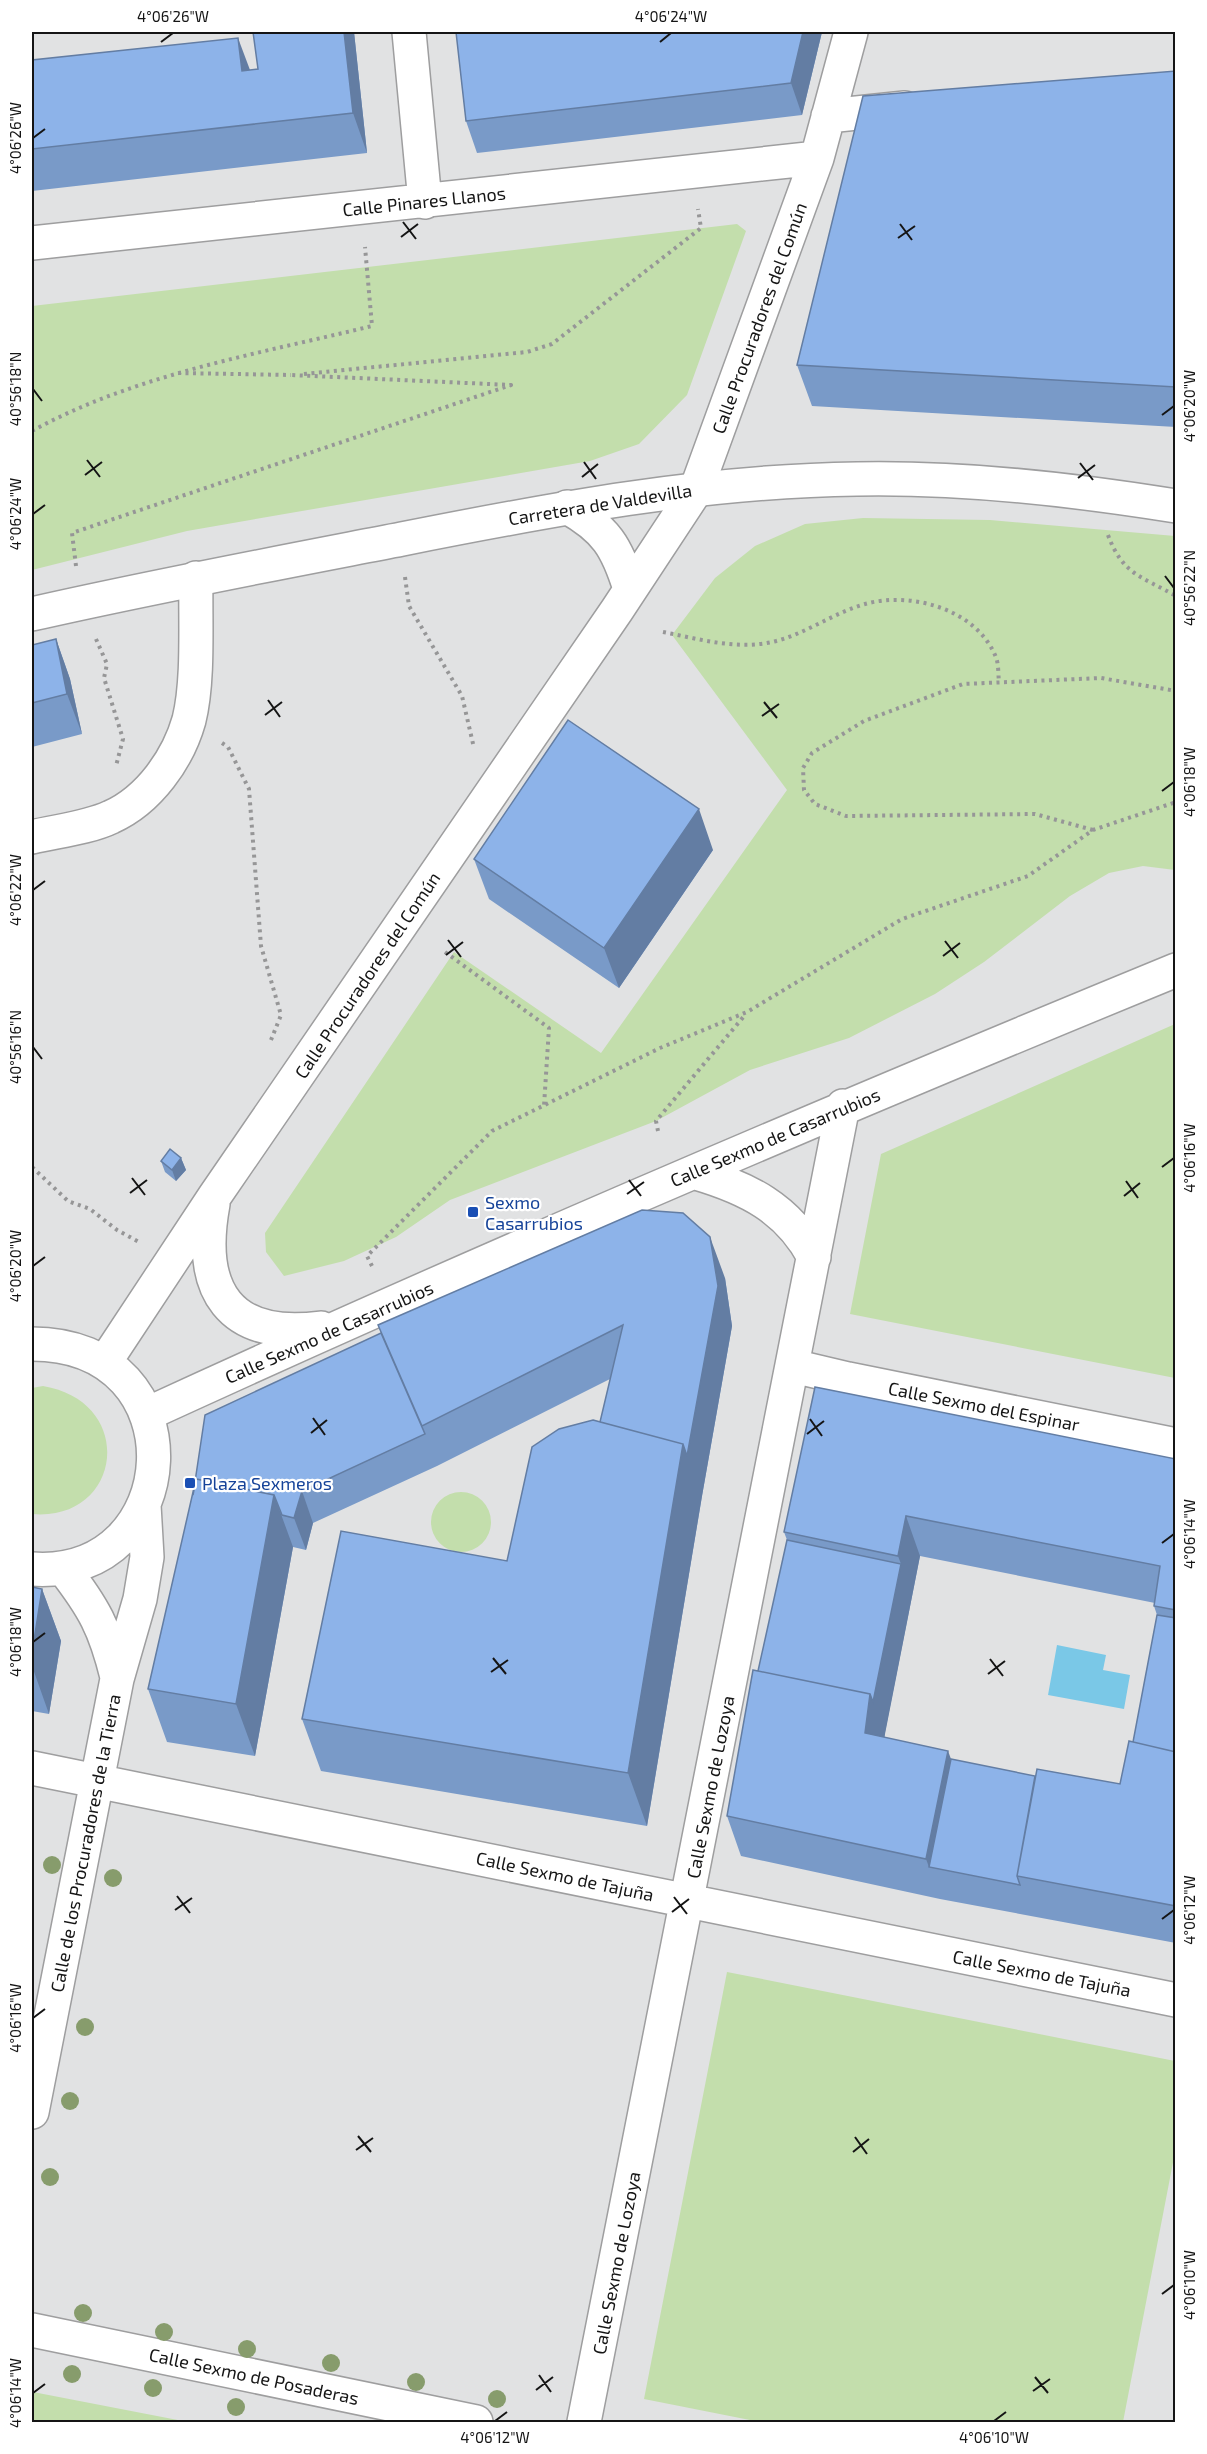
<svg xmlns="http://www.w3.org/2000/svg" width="1207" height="2454" font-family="'Exo 2',sans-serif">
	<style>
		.green { fill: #c3deac }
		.water { fill: #7ac8e7 }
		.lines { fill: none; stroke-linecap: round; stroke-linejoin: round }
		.street-casing { stroke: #9e9e9f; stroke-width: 36 }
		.secondary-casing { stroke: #9e9e9f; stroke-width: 36 }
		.path { stroke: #969697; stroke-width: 4; stroke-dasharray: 3 4.5; stroke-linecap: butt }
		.street { stroke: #fff; stroke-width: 33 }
		.secondary { stroke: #fff; stroke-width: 33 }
		.tree { fill: #879c6c }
		.wall { fill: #799ac8; fill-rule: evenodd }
		.shaded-wall { fill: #637da3 }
		.building { fill: #8db3e9; stroke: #637da3; stroke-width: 1.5 }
		.ticks { fill: none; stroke: #151515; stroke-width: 2 }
		.transit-dot { fill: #1a4fb4; stroke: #fff; stroke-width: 2 }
		.labels { text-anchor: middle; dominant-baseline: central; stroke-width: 4.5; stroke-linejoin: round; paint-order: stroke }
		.street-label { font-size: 18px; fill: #151515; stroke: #fff }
		.transit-label { font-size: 18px; fill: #164399; stroke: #fff; text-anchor: start }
		.neatline { fill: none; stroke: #151515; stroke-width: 2 }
		.ticks-label { font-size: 15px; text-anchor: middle; fill: #151515 }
	</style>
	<rect width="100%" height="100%" fill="#e1e2e3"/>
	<path class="green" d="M737 224 746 231 687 395 639 444 590 461 187 531 32 570V306Z
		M863 518 990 520 1175 536V870L1143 866 1109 873 1070 896 984 962 935 994 849 1038 750 1070 656 1121 450 1200 396 1237 344 1261 284 1276 266 1252 265 1233 454 952 601 1053 787 790 672 635 715 578 755 546 805 524Z
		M1175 1024V1378L850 1314 881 1154Z
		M43 1386C138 1402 122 1522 32 1514V1388Z
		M431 1522a30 30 0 1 1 60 0a30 30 0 1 1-60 0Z
		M727 1972 1175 2061V2152L1123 2422H760L644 2399Z
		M33 2392 188 2422H32Z"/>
	<path class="water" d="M1057 1645 1106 1655 1103 1670 1130 1675 1124 1709 1048 1695Z"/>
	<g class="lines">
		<g class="street-casing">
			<path id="street" d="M409 32 425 202
				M828 116 905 108
				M32 243 817 158
				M567 507C606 529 617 547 630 589
				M32 837C57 831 88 828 111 817 149 800 178 759 189 720 199 680 195 620 196 578
				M696 1173C747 1188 788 1208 814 1257
				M213 1204C197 1291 229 1340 321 1328
				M32 1344C202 1344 186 1580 32 1569
				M105 1362 214 1197 617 610 696 490 817 158 851 32
				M793 1366 848 1379 1176 1445
				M147 1414C486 1258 830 1112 1176 970
				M63 1568C94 1608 105 1628 117 1677
				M32 1768 1176 2000
				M32 2112 117 1679 140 1599 147 1557 144 1505
				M32 2330 476 2422
				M584 2422 843 1106"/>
		</g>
		<g class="secondary-casing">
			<path id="secondary" d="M32 614C155 586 278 563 402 539 553 509 703 481 857 479 964 477 1070 489 1176 506"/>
		</g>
		<path class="path" d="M178 373 291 375
			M304 374 527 352 552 344 701 228 698 209
			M32 431C136 374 258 354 372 326L365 247
			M1108 535C1123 575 1141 576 1176 596
			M76 566 72 533 511 385 291 375
			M405 577 409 606 462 696 474 748
			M663 632C699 639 736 650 772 642 804 635 833 613 865 604 911 591 975 609 995 655 999 663 998 674 999 682
			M96 639 107 664 104 678 123 739 116 766
			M222 743 228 747 249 789 261 946 281 1015 271 1040
			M1093 830 1035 814 846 816 815 804 804 790 803 768 812 753 864 721 963 684 1101 678 1176 691
			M445 952 549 1028 544 1106
			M658 1131 656 1121 745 1015
			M32 1167 68 1201 90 1209 117 1230 139 1242
			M372 1266 367 1256 492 1131 660 1048 747 1012 902 919 1028 876 1093 830 1176 802"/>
		<use href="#street" class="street"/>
		<use href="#secondary" class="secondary"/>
	</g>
	<g class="tree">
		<circle cx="52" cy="1865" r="9"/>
		<circle cx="113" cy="1878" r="9"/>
		<circle cx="85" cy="2027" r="9"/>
		<circle cx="70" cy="2101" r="9"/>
		<circle cx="50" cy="2177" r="9"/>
		<circle cx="83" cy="2313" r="9"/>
		<circle cx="164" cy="2332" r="9"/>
		<circle cx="247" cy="2349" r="9"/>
		<circle cx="331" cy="2363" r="9"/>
		<circle cx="72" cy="2374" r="9"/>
		<circle cx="416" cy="2382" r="9"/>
		<circle cx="153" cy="2388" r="9"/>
		<circle cx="497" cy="2399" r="9"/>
		<circle cx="236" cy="2407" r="9"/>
	</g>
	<path class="wall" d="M354 32 367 153 32 191V60L250 70 258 69Z
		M456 32H822L802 115 477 153 466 121Z
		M1176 71V427L812 406 797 365Z
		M56 639 70 679 82 734 32 747V645Z
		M713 850 619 988 489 899 474 859Z
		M181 1158 186 1170 176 1181 165 1172 161 1161Z
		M725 1278 732 1326 702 1496 647 1826 321 1771 302 1719 507 1561 600 1422 610 1379 437 1466 313 1523 306 1550 293 1547 255 1756 167 1742 148 1689 381 1333 378 1325Z
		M1176 1459V1943L940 1899 741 1856 727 1816 787 1540 784 1532ZM920 1556 1155 1603 1154 1606 1157 1615 1133 1742 1120 1784 1035 1777 951 1759 884 1737Z
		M32 1587 42 1589 61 1641 49 1714 32 1711Z"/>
	<path class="shaded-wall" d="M344 32H354L367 153 353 113Z
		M803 32H822L802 115 791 83Z
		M238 38 253 78 242 71Z
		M56 639 70 679 82 734 67 694Z
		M699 809 713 850 619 988 604 948Z
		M181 1158 186 1170 176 1181 172 1170Z
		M710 1237 725 1278 732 1326 702 1496 647 1826 628 1773Z
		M302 1491 313 1523 306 1550 294 1518Z
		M274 1495 293 1547 255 1756 236 1704Z
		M906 1516 920 1556 885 1734 880 1774 865 1733 870 1694 901 1564 898 1556Z
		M42 1589 61 1641 49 1714 32 1666V1653Z
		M948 1751 963 1791 929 1867 926 1859Z"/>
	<path class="building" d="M253 32H344L353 113 32 149V60L238 38 242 71 258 69Z
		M456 32H803L791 83 466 121Z
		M1176 71V387L797 365 863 96Z
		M56 639 67 694 32 703V645Z
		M568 720 699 809 604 948 474 859Z
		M170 1149 181 1158 172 1170 161 1161Z
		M642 1210 683 1213 710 1237 718 1286 687 1456 683 1444 600 1422 623 1325 422 1426 378 1325Z
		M381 1333 425 1434 302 1491 294 1518 282 1515 274 1495 196 1479 193 1495 205 1415Z
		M815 1387 1176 1459V1610L1154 1606 1160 1566 906 1516 898 1556 784 1532Z
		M593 1420 683 1444 628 1773 302 1719 341 1531 507 1561 532 1447 559 1429Z
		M196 1479 274 1495 236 1704 148 1689Z
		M787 1540 901 1564 873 1702 870 1694 758 1671Z
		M32 1587 42 1589 32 1653Z
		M1157 1615 1176 1618V1752L1133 1742Z
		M753 1670 870 1694 865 1733 948 1751 926 1859 727 1816Z
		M1129 1741 1176 1752V1906L1017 1876 1037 1769 1120 1784Z
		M951 1759 1035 1776 1017 1876 1020 1885 929 1867Z"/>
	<path class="ticks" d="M161 42 173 33M660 42 671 33M33 138 45 129M403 222 416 239M900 224 912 240M401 237 418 224M898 238 915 226M33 389 42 401M1162 415 1174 406M87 460 100 477M584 462 596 479M1080 463 1093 480M85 475 102 462M582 477 598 464M1078 478 1095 465M33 514 45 505M1165 576 1174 588M268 700 280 717M764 702 777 718M265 715 282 702M762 716 779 704M1162 791 1174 782M33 890 45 881M448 940 461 957M945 941 958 958M446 955 463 942M943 956 960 943M33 1047 42 1059M1162 1167 1174 1158M132 1178 145 1195M629 1180 641 1196M1126 1181 1138 1198M130 1193 147 1180M627 1194 644 1182M1124 1196 1140 1183M33 1266 45 1257M313 1418 325 1435M810 1419 822 1436M311 1433 327 1420M807 1434 824 1421M1162 1543 1174 1534M33 1642 45 1633M493 1658 506 1674M990 1659 1003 1676M491 1672 508 1660M988 1674 1005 1661M177 1896 190 1913M674 1897 687 1914M175 1910 192 1898M672 1912 689 1899M1162 1919 1174 1910M33 2018 45 2009M358 2136 371 2152M855 2137 867 2154M356 2150 373 2138M853 2152 869 2139M1162 2294 1174 2285M539 2375 551 2392M1035 2377 1048 2393M536 2390 553 2377M1033 2391 1050 2379M33 2393 45 2384M495 2421 507 2412M994 2421 1006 2412"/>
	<g class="transit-dot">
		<rect x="467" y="1206" width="12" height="12" rx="3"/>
		<rect x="184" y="1477" width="12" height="12" rx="3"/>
	</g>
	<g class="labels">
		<g class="street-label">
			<text transform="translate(424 201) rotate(-6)">Calle Pinares Llanos</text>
			<text transform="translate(759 318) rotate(-70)">Calle Procuradores del Común</text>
			<text transform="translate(600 504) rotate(-9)">Carretera de Valdevilla</text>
			<text transform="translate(367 975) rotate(-56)">Calle Procuradores del Común</text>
			<text transform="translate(775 1137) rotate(-23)">Calle Sexmo de Casarrubios</text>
			<text transform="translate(329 1332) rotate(-24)">Calle Sexmo de Casarrubios</text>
			<text transform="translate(984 1406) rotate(11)">Calle Sexmo del Espinar</text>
			<text transform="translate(710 1787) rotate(-79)">Calle Sexmo de Lozoya</text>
			<text transform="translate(85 1843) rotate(-79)">Calle de los Procuradores de la Tierra</text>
			<text transform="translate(565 1876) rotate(12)">Calle Sexmo de Tajuña</text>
			<text transform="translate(1042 1973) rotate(11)">Calle Sexmo de Tajuña</text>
			<text transform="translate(616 2263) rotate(-79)">Calle Sexmo de Lozoya</text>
			<text transform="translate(254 2376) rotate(12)">Calle Sexmo de Posaderas</text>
		</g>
		<g class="transit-label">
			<text x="485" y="1202">Sexmo<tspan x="485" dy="21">Casarrubios</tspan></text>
			<text x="202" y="1483">Plaza Sexmeros</text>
		</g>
	</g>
	<rect width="1207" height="2454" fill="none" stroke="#ffffff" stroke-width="66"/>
	<rect x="33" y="33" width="1141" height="2388" class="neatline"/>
	<g class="ticks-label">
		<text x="173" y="22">4°06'26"W</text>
		<text x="671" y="22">4°06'24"W</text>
		<text transform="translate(16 138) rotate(-90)" y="5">4°06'26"W</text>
		<text transform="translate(16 389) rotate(-90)" y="5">40°56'18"N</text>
		<text transform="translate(1190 406) rotate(-90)" y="5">4°06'20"W</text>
		<text transform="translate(16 514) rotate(-90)" y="5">4°06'24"W</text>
		<text transform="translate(1190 588) rotate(-90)" y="5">40°56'22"N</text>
		<text transform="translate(1190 782) rotate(-90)" y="5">4°06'18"W</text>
		<text transform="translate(16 890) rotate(-90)" y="5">4°06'22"W</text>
		<text transform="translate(16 1047) rotate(-90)" y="5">40°56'16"N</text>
		<text transform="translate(1190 1158) rotate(-90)" y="5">4°06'16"W</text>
		<text transform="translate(16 1266) rotate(-90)" y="5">4°06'20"W</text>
		<text transform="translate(1190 1534) rotate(-90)" y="5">4°06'14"W</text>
		<text transform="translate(16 1642) rotate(-90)" y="5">4°06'18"W</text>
		<text transform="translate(1190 1910) rotate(-90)" y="5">4°06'12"W</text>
		<text transform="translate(16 2018) rotate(-90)" y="5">4°06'16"W</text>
		<text transform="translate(1190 2285) rotate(-90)" y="5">4°06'10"W</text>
		<text transform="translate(16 2393) rotate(-90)" y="5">4°06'14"W</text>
		<text x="495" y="2443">4°06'12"W</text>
		<text x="994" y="2443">4°06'10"W</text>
	</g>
</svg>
